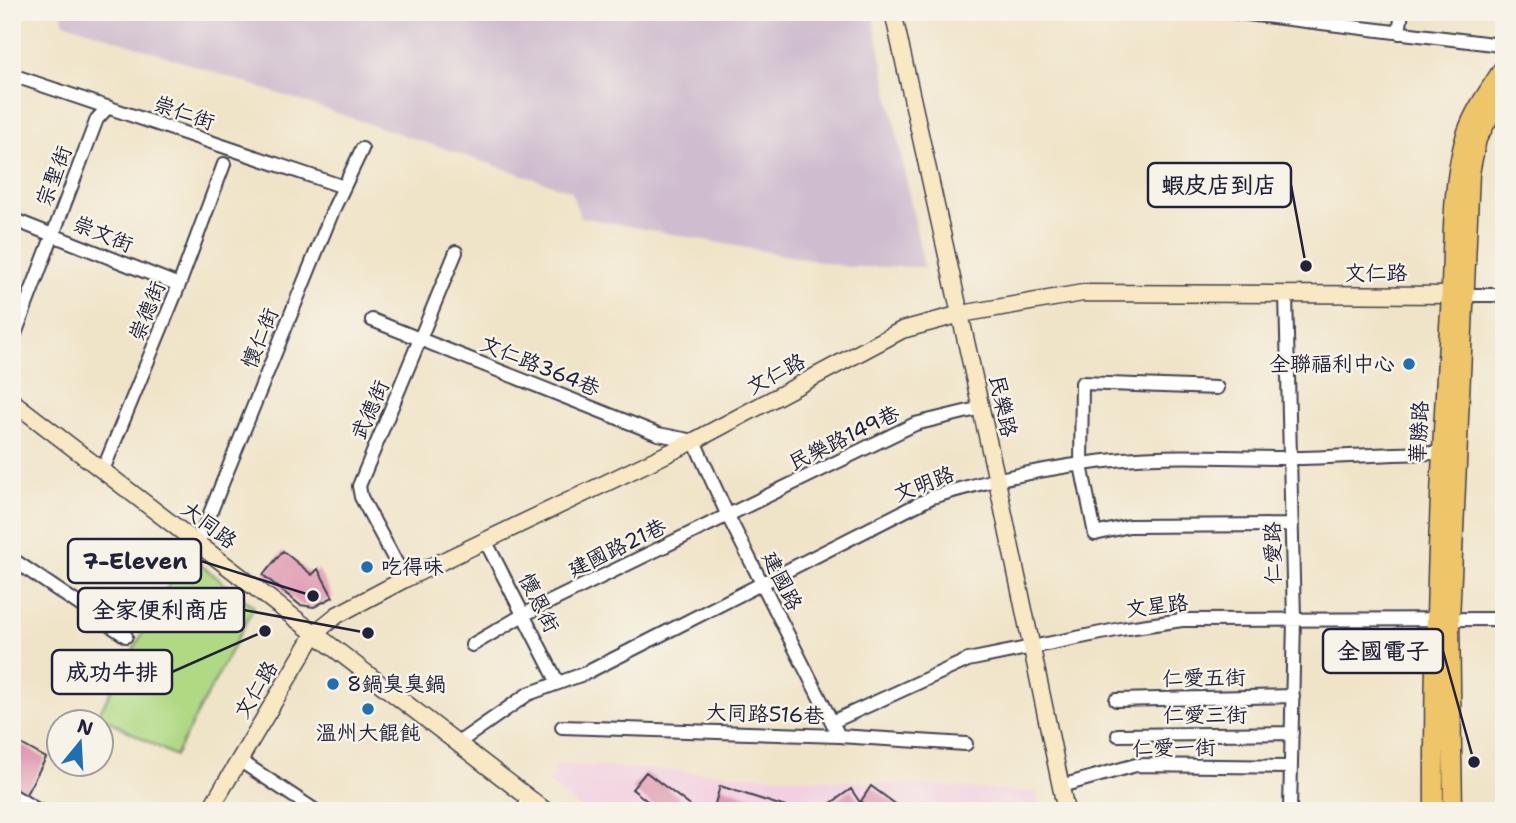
<svg xmlns="http://www.w3.org/2000/svg" width="1516" height="823" font-family="'Shantell Sans','LXGW WenKai TC',sans-serif">
	<style>
		.built { fill: #f2cfe1 }
		.industrial { fill: #cfbdcf }
		.green { fill: #b0d984; stroke: #697e60; stroke-width: 2 }
		.building { fill: #dd8eab }
		.lines { fill: none; stroke-linecap: round; stroke-linejoin: round }
		.street-casing { stroke: #413f50; stroke-width: 16 }
		.secondary-casing { stroke: #413f50; stroke-width: 19 }
		.primary-casing { stroke: #413f50; stroke-width: 21 }
		.street { stroke: #fff; stroke-width: 12 }
		.secondary { stroke: #f8e8c3; stroke-width: 16 }
		.primary { stroke: #eec569; stroke-width: 18 }
		.poi-dot { fill: #1f6fb2; stroke: #f7f3e8; stroke-width: 2.5 }
		.labels { text-anchor: middle; dominant-baseline: central; stroke-width: 5; stroke-linejoin: round; paint-order: stroke }
		.street-label { font-size: 21px; fill: #22223b; stroke: #f7f3e8 }
		.poi-label { font-size: 21px; fill: #22223b; stroke: #f7f3e8; text-anchor: start }
		.leader { fill: none; stroke: #22223b; stroke-width: 2.5 }
		.callout-dot { fill: #22223b; stroke: #f7f3e8; stroke-width: 2.5 }
		.callout { fill: #f7f3e8; stroke: #22223b; stroke-width: 2.5 }
		.callout-label { font-size: 23px; text-anchor: middle; font-weight: bold; fill: #22223b }
	</style>
	<rect width="100%" height="100%" fill="#f7f3e8"/>
	<filter id="ink" filterUnits="userSpaceOnUse"><feTurbulence type="fractalNoise" baseFrequency=".0143" numOctaves="2"/><feDisplacementMap in="SourceGraphic" scale="14" xChannelSelector="R" yChannelSelector="G"/><feConvolveMatrix kernelMatrix="1 2 1 2 8 2 1 2 1" color-interpolation-filters="sRGB"/></filter>
	<filter id="wash" filterUnits="userSpaceOnUse"><feTurbulence type="fractalNoise" baseFrequency=".00686" numOctaves="4" result="noise"/><feDisplacementMap in="SourceGraphic" scale="28" xChannelSelector="R" yChannelSelector="G"/><feGaussianBlur stdDeviation="1.57" result="paint"/><feColorMatrix in="noise" values="0 0 0 0 0 0 0 0 0 0 0 0 0 0 0 0 0 1.4 0 .05"/><feComposite in="paint" operator="in"/></filter>
	<g filter="url(#wash)">
		<rect width="100%" height="100%" fill="#f0e4c8"/>
		<path class="built" d="M557 764 1037 792 1041 811H584L548 783Z"/>
		<path class="industrial" d="M62 12H872L924 267H848L580 217 571 191 63 22Z"/>
		<path class="green" d="M186 553 254 607 175 756 98 715Z"/>
		<g id="blocks">
			<path class="building" d="M283 551 312 575 318 569 333 597 314 607 300 605 263 575Z
				M12 739 46 758 25 796 12 789Z
				M646 772 697 811H660L632 789Z
				M720 786 795 810V811H713Z
				M871 786 905 811H873L861 801Z
				M851 789 863 807 857 811H820Z"/>
		</g>
	</g>
	<g filter="url(#ink)">
		<use href="#blocks" fill-opacity="0" stroke="#413f50" stroke-width="2"/>
		<g class="lines">
			<g class="street-casing">
				<path id="street" d="M1231 12 1493 44 1504 48
					M1399 33 1402 12
					M12 75 344 187
					M12 219 179 285
					M1286 294 1294 619 1290 811
					M1465 295H1504
					M372 320 658 434 694 441 728 516 839 736
					M12 342 97 119 108 107
					M1217 388 1082 383 1081 465 1095 534 1129 526 1292 525
					M103 470 179 285 224 164
					M485 540 558 683
					M198 543 334 208 362 149
					M12 559 126 636
					M405 579 361 497 359 486 456 252
					M472 645 523 615 915 424 981 408
					M1116 700 1293 696
					M832 722 968 660 1121 629 1182 620 1504 619
					M562 727 839 736 966 744
					M1118 735 1292 733
					M458 743 528 694 586 673 932 497C992 479 1061 465 1124 459 1179 454 1234 458 1288 458 1341 458 1394 452 1447 453
					M239 760 316 811
					M1061 786 1136 765 1291 767
					M12 795 39 811
					M524 811 527 797"/>
			</g>
			<g class="secondary-casing">
				<path id="secondary" d="M893 12 997 481 1066 811
					M12 401 546 811
					M209 811 315 633 337 615 405 579 694 441 902 330 961 314 1083 293 1462 295"/>
			</g>
			<g class="primary-casing">
				<path id="primary" d="M1434 811C1433 644 1439 478 1450 311 1453 258 1450 182 1467 132 1475 109 1491 88 1504 67
					M1453 811 1450 620 1470 173 1477 139 1504 90"/>
			</g>
			<use href="#street" class="street"/>
			<use href="#secondary" class="secondary"/>
			<use href="#primary" class="primary"/>
		</g>
	</g>
	<g class="poi-dot">
		<circle cx="1409" cy="364" r="7"/>
		<circle cx="367" cy="567" r="7"/>
		<circle cx="333" cy="684" r="7"/>
		<circle cx="368" cy="709" r="7"/>
	</g>
	<g class="labels">
		<g class="street-label">
			<text transform="translate(184 113) rotate(19)">崇仁街</text>
			<text transform="translate(54 176) rotate(-69)">宗聖街</text>
			<text transform="translate(103 234) rotate(22)">崇文街</text>
			<text x="1376" y="273">文仁路</text>
			<text transform="translate(147 311) rotate(-68)">崇德街</text>
			<text transform="translate(260 338) rotate(-68)">懷仁街</text>
			<text transform="translate(540 366) rotate(22)">文仁路364巷</text>
			<text transform="translate(776 374) rotate(-28)">文仁路</text>
			<text transform="translate(1003 406) rotate(78)">民樂路</text>
			<text transform="translate(370 410) rotate(-66)">武德街</text>
			<text transform="translate(1419 432) rotate(-87)">華勝路</text>
			<text transform="translate(844 438) rotate(-26)">民樂路149巷</text>
			<text transform="translate(924 484) rotate(-21)">文明路</text>
			<text transform="translate(209 525) rotate(37)">大同路</text>
			<text transform="translate(617 548) rotate(-26)">建國路21巷</text>
			<text transform="translate(1273 553) rotate(-91)">仁愛路</text>
			<text transform="translate(782 581) rotate(63)">建國路</text>
			<text transform="translate(539 603) rotate(63)">懷恩街</text>
			<text transform="translate(1157 606) rotate(-7)">文星路</text>
			<text transform="translate(1204 678) rotate(-1)">仁愛五街</text>
			<text transform="translate(256 690) rotate(-59)">文仁路</text>
			<text transform="translate(765 714) rotate(2)">大同路516巷</text>
			<text x="1205" y="715">仁愛三街</text>
			<text transform="translate(1174 748) rotate(-1)">仁愛一街</text>
		</g>
		<g class="poi-label">
			<text x="1395" y="364" text-anchor="end">全聯福利中心</text>
			<text x="381" y="567">吃得味</text>
			<text x="347" y="684">8鍋臭臭鍋</text>
			<text x="368" y="733" text-anchor="middle">溫州大餛飩</text>
		</g>
	</g>
	<path class="leader" d="M1306 266L1291 185M313 596L201 561M368 633L244 610M1474 762L1443 651M265 631L172 672"/>
	<g class="callout-dot">
		<circle cx="1306" cy="266" r="7"/>
		<circle cx="313" cy="596" r="7"/>
		<circle cx="368" cy="633" r="7"/>
		<circle cx="1474" cy="762" r="7"/>
		<circle cx="265" cy="631" r="7"/>
	</g>
	<g class="callout">
		<rect x="1148" y="163" width="143" height="44" rx="7"/>
		<rect x="68" y="539" width="133" height="44" rx="7"/>
		<rect x="78" y="588" width="166" height="44" rx="7"/>
		<rect x="1323" y="629" width="120" height="44" rx="7"/>
		<rect x="52" y="650" width="120" height="44" rx="7"/>
	</g>
	<g class="callout-label">
		<text x="1219" y="193">蝦皮店到店</text>
		<text x="135" y="569">7-Eleven</text>
		<text x="161" y="618">全家便利商店</text>
		<text x="1383" y="659">全國電子</text>
		<text x="112" y="680">成功牛排</text>
	</g>
	<rect width="1516" height="823" fill="none" stroke="#f7f3e8" stroke-width="42"/>
	<g transform="translate(80 743) rotate(18)"><circle r="33" fill="#f7f3e8" stroke="#a29fa3" stroke-width="2"/>
	<path d="M0-5L12 26L0 18L-12 26Z" fill="#1f6fb2"/>
	<text y="-10" font-size="19" font-weight="bold" text-anchor="middle" fill="#22223b">N</text>
	</g>
</svg>
